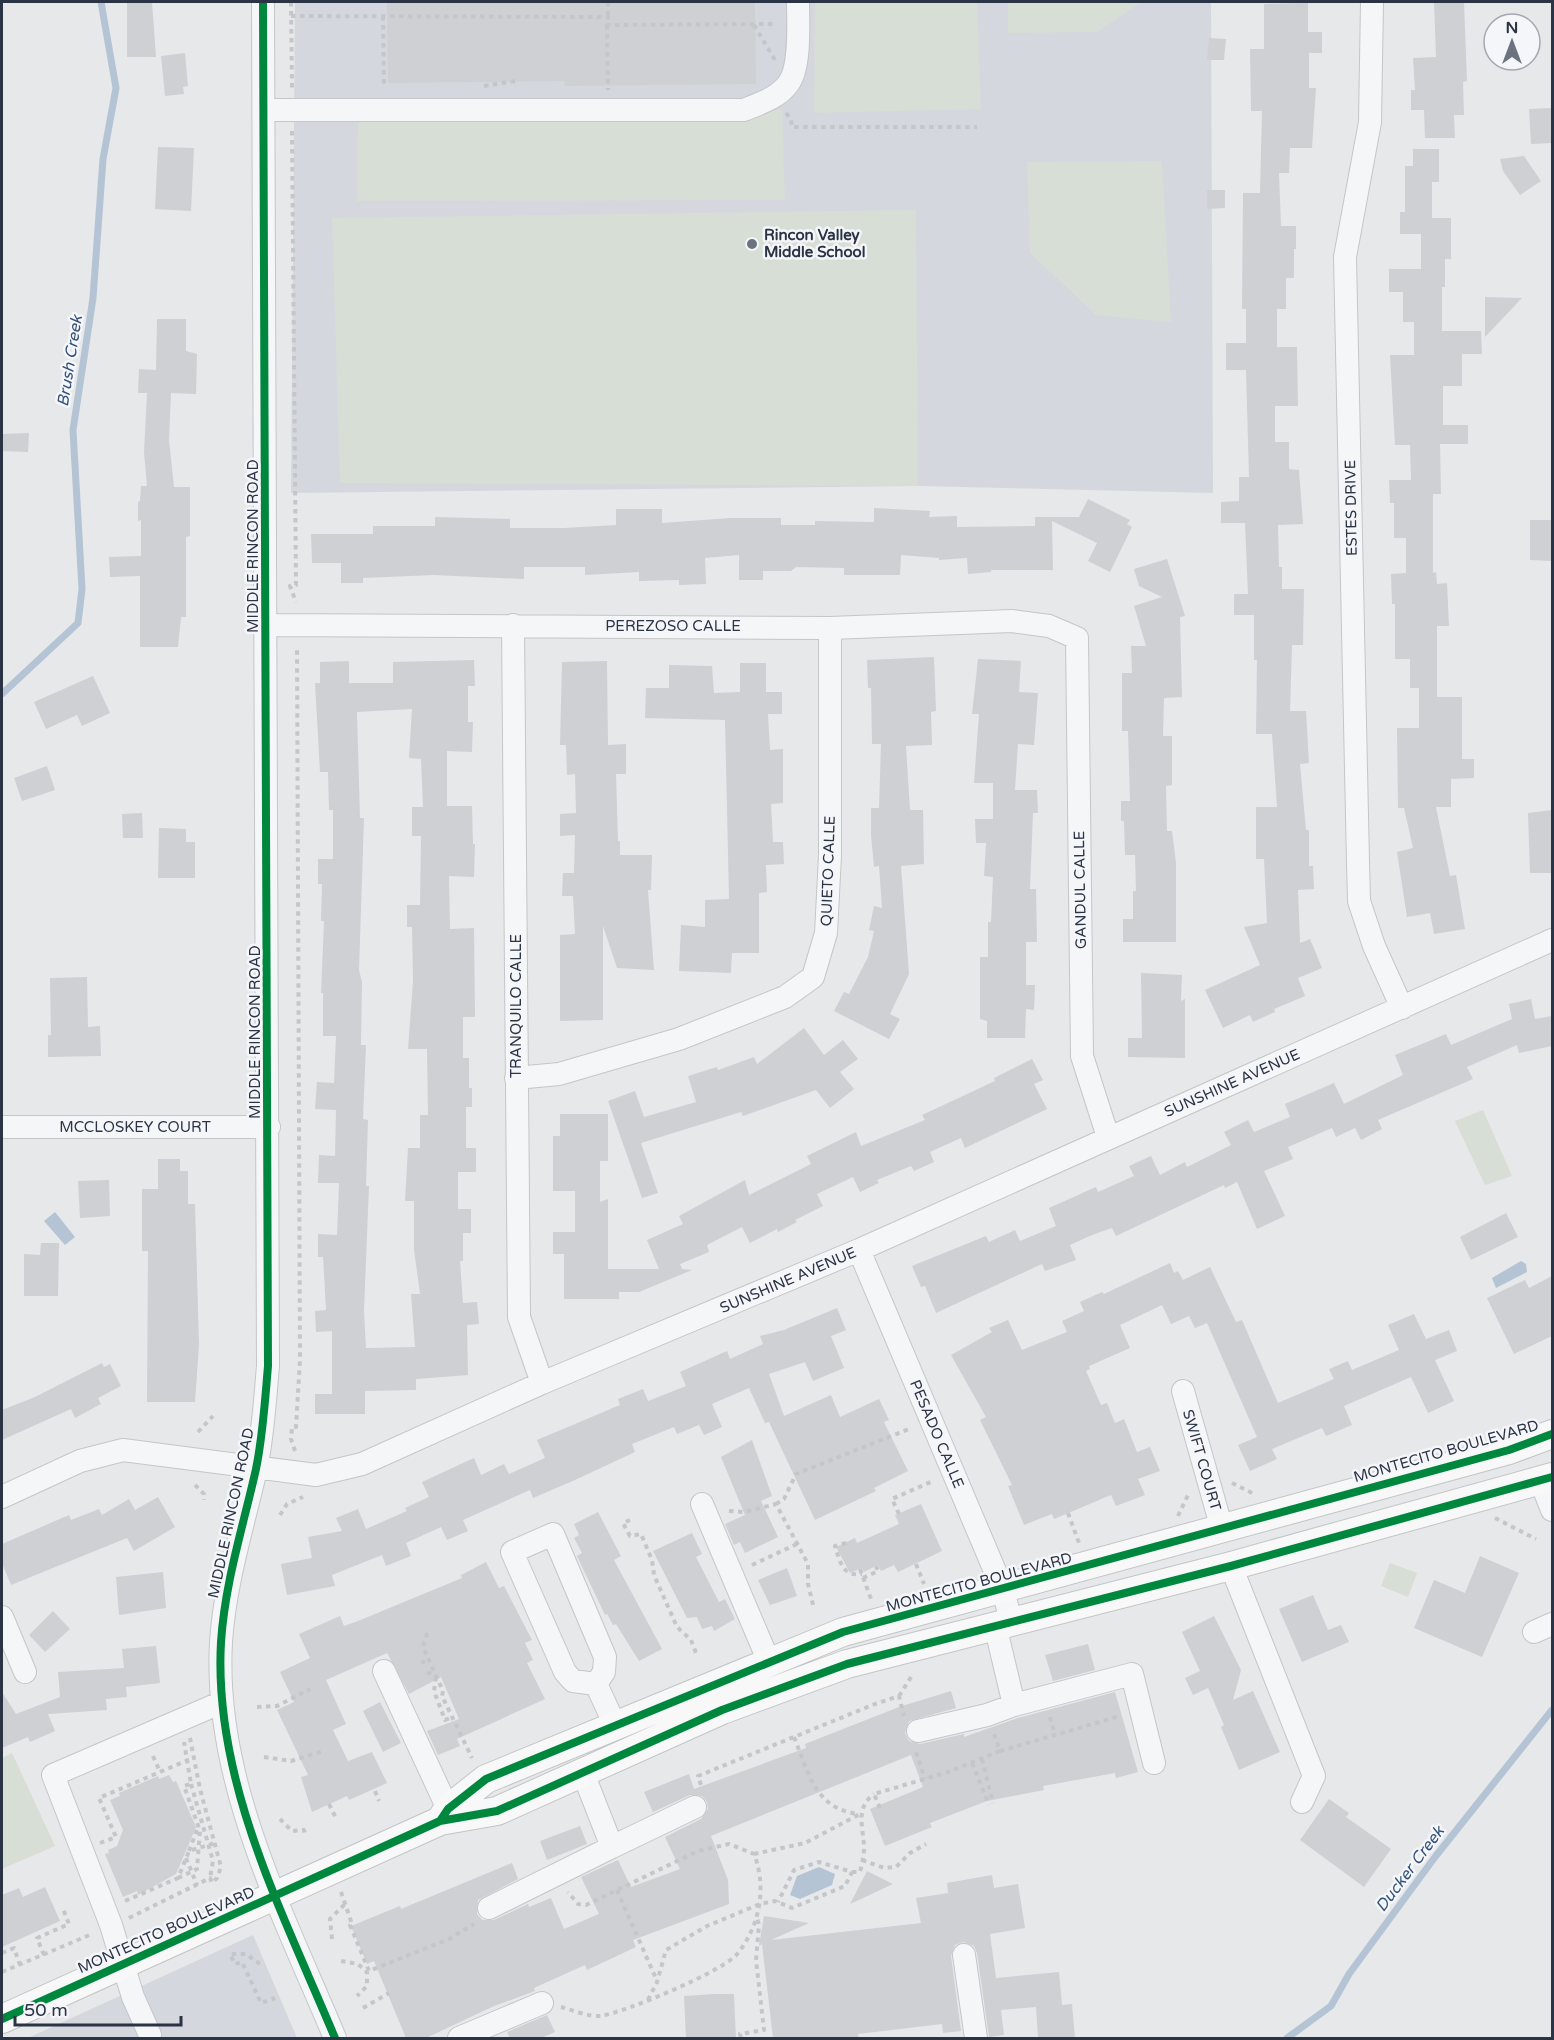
<svg xmlns="http://www.w3.org/2000/svg" width="1554" height="2040" font-family="'Varela Round',sans-serif">
	<style>
		.built { fill: #d4d7dd }
		.green { fill: #d6ded6 }
		.water { fill: #b4c4d5 }
		.lines { fill: none; stroke-linecap: round; stroke-linejoin: round }
		.stream { stroke: #b4c4d5; stroke-width: 7 }
		.building { fill: #ced0d3; fill-rule: evenodd }
		.minor-casing { stroke: #c4c6c8; stroke-width: 24 }
		.major-casing { stroke: #c2c5c8; stroke-width: 30 }
		.path { stroke: #c5c6ca; stroke-width: 4; stroke-dasharray: 4.5 4.5; stroke-linecap: butt }
		.minor { stroke: #f5f6f7; stroke-width: 22 }
		.major { stroke: #f8f8f8; stroke-width: 28 }
		.cycleway-casing { stroke: #f4f6f9; stroke-width: 11 }
		.cycleway { stroke: #00873e; stroke-width: 8 }
		.poi-dot { fill: #6c737f; stroke: #f4f6f9; stroke-width: 2 }
		.labels { text-anchor: middle; dominant-baseline: central; stroke-width: 5; stroke-linejoin: round; paint-order: stroke }
		.poi-label { font-size: 15px; font-weight: bold; fill: #2b3445; stroke: #f4f6f9; text-anchor: start }
		.street-label { font-size: 15px; fill: #2b3445; stroke: #f4f6f9 }
		.water-label { font-size: 16px; font-style: italic; fill: #34527a; stroke: #f4f6f9 }
	</style>
	<rect width="100%" height="100%" fill="#e6e8ea"/>
	<path class="built" d="M295 2H1211L1213 493 918 486 291 493Z
		M253 1935 297 2038H28Z"/>
	<path class="green" d="M815 2H977L981 109 814 113Z
		M1008 2H1142L1097 32 1008 33Z
		M782 110 785 200 357 201 358 113Z
		M1162 161 1171 322 1096 315 1030 253 1027 162Z
		M916 210 918 486 340 483 332 218Z
		M1483 1110 1512 1176 1485 1185 1455 1121Z
		M1390 1563 1417 1573 1408 1597 1381 1586Z
		M12 1753 55 1846 2 1869V1758Z"/>
	<path class="water" d="M55 1212 75 1237 65 1245 44 1221Z
		M1521 1261 1526 1264 1527 1272 1496 1288 1492 1278Z
		M819 1867 835 1874 832 1885 800 1899 790 1895 797 1876Z"/>
	<g class="lines">
		<path class="stream" d="M2 694 78 623 82 589 73 430 93 298 103 159 116 88 101 2
			M1287 2038 1331 2006 1349 1974 1435 1857 1552 1710"/>
	</g>
	<path class="building" d="M127 2H152L156 57H127Z
		M387 2H755L756 84 565 86 564 81 388 83Z
		M1434 2H1464L1467 81 1463 82 1464 115H1454L1455 138H1425L1424 110H1411V90H1415L1413 58 1436 57Z
		M1308 3V32H1322V53H1309V88H1316L1312 148H1290L1289 173H1279L1281 226H1296V249H1294V278H1286V309H1277V347H1297L1298 406H1275V442H1289V469L1299 470 1303 524 1278 525 1279 567H1282V589H1304L1303 645H1292L1290 711H1306L1309 763 1300 764 1306 830H1309V866H1313L1314 889 1298 890 1300 943 1310 939 1322 968 1298 978 1305 996 1274 1009 1275 1012 1253 1022 1250 1015 1223 1028 1205 990 1260 965 1244 927 1267 923 1264 859H1256V807H1277L1272 734H1256L1257 660H1254V615H1234V594H1248L1245 523H1221V502L1239 501V477H1249L1246 370H1226V343H1246V309H1242L1243 193H1260L1262 111H1251L1250 49H1264V4Z
		M1209 38 1226 39 1224 60H1207Z
		M185 53 188 86 183 87 184 94 165 96 161 56Z
		M1552 108V143L1531 144 1529 109Z
		M158 147 194 148 191 211 155 209Z
		M1413 149H1439V182H1432V218H1451V259H1445V287H1442V331H1481L1482 354H1462V386H1443V425H1468V444H1440L1441 494H1433V573L1436 572 1437 584 1447 583 1449 626H1437V697H1462V759H1474V778L1451 779V807H1436L1450 876 1456 875 1465 929 1434 934 1430 913 1407 917 1397 852 1413 848 1404 808H1398L1397 728H1419V688H1410V659H1395V604H1392L1391 574 1406 573V538H1394V503H1390L1389 480H1411L1410 445H1395L1390 355H1414V322H1403V292H1389V269H1421V234H1400V212H1405V166H1413Z
		M1524 156 1541 181 1520 195 1503 171 1500 159Z
		M1207 190H1225V208L1207 209Z
		M1485 297 1522 298 1485 337Z
		M157 319H186V351L197 354 196 394 171 393 169 440 174 487H190V536L186 537V617H181L178 647H140V576L110 577 109 557 141 556V520L138 521V502L140 501 141 486H147L144 452 147 393H138L139 369 156 370Z
		M29 433 28 452 2 451V434Z
		M1088 499 1130 520 1127 524 1132 527 1110 572 1088 561 1097 543 1052 521 1053 570H991V572L968 574 967 558 939 560V558L901 555 900 575H844V568L796 567 791 571H763V580H739V555L705 558 706 584 679 585V580L639 581V572L585 575V567H524V579L434 575 363 578V583H341V563H312L311 534H373V526H435V517L510 519V528H564L616 525V509H662V523L730 518H781V525H815V521L874 522V508L930 511 929 517 957 516V527L1035 526V517H1079Z
		M1530 520H1552V561L1530 560Z
		M1167 559 1185 616 1180 617 1182 697 1164 698 1163 736H1172V785L1166 786 1167 831H1172L1176 863V942H1123V919H1133V891H1136L1135 855H1125L1124 821H1121V801H1130L1128 731H1122V673H1132L1131 646H1146L1134 606 1162 597 1139 586 1134 569Z
		M934 657 936 711 931 712 932 745 906 746 910 810H923L924 864 901 866 909 974 890 1014 900 1019 889 1039 834 1011 844 992 849 994 868 957 874 931 869 930 874 906 882 908 879 866 874 867 871 835V808H879L881 744H872L871 688H868L867 660Z
		M978 659 1021 661 1019 692 1038 693 1034 745 1018 744 1015 790H1037L1038 813H1033L1030 889H1036L1037 942H1026V985H1035L1034 1010 1026 1009 1025 1038H987V1021L980 1019V957H988V922H991L993 877 984 876 986 843H976L975 819H993V783H974L979 714H972Z
		M474 660 475 686H468V722H473L472 752 447 751V806H472L473 844H475L474 877 449 876 450 929 474 928 475 1017H463V1058H469V1088H472V1107H466V1148H476V1172H458V1209H471V1233H463V1261H460L463 1303 477 1302 479 1324 467 1325 468 1375 416 1379V1390L365 1391V1414H315V1394H332V1331L316 1332 315 1311 326 1310 323 1257H318V1234L337 1235 339 1183H318L319 1155 335 1156 336 1110 315 1109 317 1082 334 1083 336 1036H323V993H321L324 921H321L322 884H318V859H333V810H329L328 772H320L315 683H320V662L349 661V683H393V662ZM412 709 409 758 421 759 423 807H412V836H421L420 905H407V927H412L413 981 408 1049H427L428 1115H420V1148H408L405 1201H414V1250L420 1294H411L415 1347 366 1348 364 1311 369 1186H366L368 1120 363 1119 366 1045H361L362 982 359 970 364 818H360L357 712Z
		M607 661 608 745 626 744V774H616L618 841H620V855H652L651 890H648L654 970 617 968 603 926V1020L560 1021V935L575 934 573 896H562L563 873H574L575 835 560 836V814L576 813 575 774 567 775 566 745H560L562 662Z
		M740 663H766V692H782V714H768L770 750 783 749V803L771 804 773 842H783L784 864 766 865 767 892 759 893V953H732L731 973 679 971 681 925 705 927V900L729 899 725 720 645 718 646 688H669V665L712 666 714 693 740 692Z
		M93 676 110 713 82 726 77 715 46 729 34 702Z
		M47 766 55 790 22 801 14 778Z
		M1552 810V873H1530L1528 813Z
		M142 813 143 838H123L122 814Z
		M159 828 186 829V842H195V878H158Z
		M1141 973 1182 975 1181 1001 1185 999V1058L1128 1057V1038H1142Z
		M87 977 88 1027 100 1026 101 1056 48 1057V1035H51L50 978Z
		M1531 999 1535 1019 1552 1016V1046L1519 1053 1517 1045 1467 1067 1473 1079 1378 1120 1382 1129 1361 1140 1355 1128 1336 1137 1332 1128 1288 1147 1293 1159 1264 1171 1285 1216 1257 1229 1237 1182 1225 1188 1224 1185 1116 1236 1112 1228 1092 1235 1070 1245 1076 1260 1045 1271 1042 1264 936 1313 925 1286 921 1287 912 1266 986 1236 989 1242 1015 1230 1020 1241 1056 1226 1049 1208 1096 1187 1098 1192 1134 1176 1129 1166 1151 1156 1160 1175 1185 1162 1187 1167 1231 1145 1224 1132 1248 1120 1254 1132 1290 1117 1285 1104 1334 1083 1344 1104 1403 1075 1395 1055 1446 1034 1451 1045 1512 1019 1509 1004Z
		M804 1028 824 1055 843 1040 858 1059 840 1072 854 1089 830 1108 816 1090 743 1116 741 1112 641 1143 658 1193 642 1198 608 1101 635 1091 644 1117 696 1102 688 1076 717 1067 718 1070 754 1057 757 1064Z
		M1032 1059 1043 1080 1034 1084 1047 1109 965 1148 961 1138 930 1152 934 1162 914 1171 911 1166 877 1180 879 1183 860 1192 853 1177 817 1194 823 1206 795 1220 797 1222 778 1232 777 1229 750 1243 742 1227 707 1245 709 1252 680 1264 682 1269 692 1270 639 1292H619V1299H564V1254H553V1232H575V1191H553V1136H560V1114H608V1161H600V1202L608 1199V1269H659L647 1240 683 1224 679 1216 745 1180 749 1195 811 1164 807 1156 856 1132 861 1146 925 1120 922 1115 995 1081 994 1078Z
		M158 1159H180V1171H188V1204H195L199 1345 195 1402H147L148 1251H142V1189H158Z
		M109 1180 110 1216 80 1218 78 1181Z
		M1506 1213 1518 1237 1471 1260 1460 1237Z
		M41 1243H59L58 1296H24V1254L40 1255Z
		M1170 1263 1174 1273 1178 1271 1183 1280 1210 1267 1236 1322 1242 1320 1278 1403 1334 1379 1329 1369 1348 1361 1352 1370 1399 1350 1388 1325 1414 1314 1426 1339 1449 1330 1457 1351 1435 1360 1454 1401 1428 1413 1411 1377 1344 1406 1352 1425 1326 1436 1322 1428 1272 1449 1277 1459 1250 1471 1238 1445 1257 1437 1207 1323 1195 1328 1189 1316 1171 1324 1162 1305 1120 1325 1130 1348 1089 1366 1090 1369 1086 1371 1101 1405 1107 1403 1115 1423 1124 1419 1137 1452 1150 1447 1160 1471 1138 1479 1145 1495 1116 1506 1111 1495 1054 1519 1052 1514 1024 1525 1008 1486 1012 1485 980 1420 986 1417 951 1355 992 1332 989 1328 1008 1320 1022 1350 1067 1332 1062 1321 1084 1311 1080 1302 1102 1292 1104 1294Z
		M1552 1276V1336L1514 1354 1487 1298 1525 1280 1529 1288Z
		M837 1308 846 1330 831 1336 844 1368 813 1381 805 1362 769 1374 784 1416 831 1395 840 1417 879 1399 889 1420 884 1422 908 1471 874 1488 876 1491 815 1520 769 1422 765 1423 749 1388 712 1404 722 1427 704 1435 699 1425 677 1434 674 1427 632 1444 635 1452 575 1480 533 1498 530 1490 463 1520 468 1531 447 1540 441 1527 406 1543 411 1556 386 1566 382 1555 332 1575 335 1586 287 1595 281 1564 312 1558 308 1537 342 1531 336 1518 358 1509 366 1529 407 1511 405 1508 429 1497 422 1482 474 1458 481 1475 504 1464 509 1474 545 1458 537 1440 620 1405 618 1399 643 1389 648 1401 686 1386 680 1372 727 1351 730 1359 763 1344 760 1336 784 1330Z
		M102 1363 104 1367 110 1364 121 1386 98 1398 101 1404 75 1418 71 1409 2 1440V1410L35 1397Z
		M752 1440 772 1496 761 1501 778 1537 745 1553 740 1542 734 1545 725 1524 745 1515 721 1457Z
		M158 1497 175 1527 134 1551 127 1538 11 1585 2 1563V1544L69 1515 71 1520 99 1509 102 1515 129 1499 135 1510Z
		M921 1504 942 1551 898 1572 894 1565 881 1571 878 1565 864 1572 862 1568 850 1573 836 1547 855 1538 857 1543 899 1524 895 1515Z
		M598 1512 621 1556 614 1560 662 1649 639 1661 616 1624 613 1625 607 1614 605 1615 577 1556 582 1553 574 1538 579 1535 574 1524Z
		M692 1533 702 1554 696 1557 719 1602 725 1599 735 1619 714 1631 712 1626 702 1629 697 1617 687 1618 653 1551Z
		M1480 1556 1519 1573 1482 1657 1414 1628 1434 1580 1465 1593Z
		M486 1562 499 1588 504 1586 532 1640 525 1643 533 1660 527 1663 545 1699 457 1739 460 1746 438 1755 427 1731 459 1719 441 1677 409 1694 387 1653 326 1680 346 1724 333 1730 348 1761 372 1752 387 1783 349 1800 347 1796 312 1812 301 1777 308 1775 277 1710 294 1702 280 1672 310 1658 299 1634 340 1616 344 1626 358 1621 462 1578 461 1575Z
		M787 1568 797 1596 770 1605 758 1580Z
		M163 1572 166 1608 119 1615 116 1577Z
		M1313 1595 1328 1630 1341 1625 1349 1642 1302 1662 1279 1609Z
		M53 1611 70 1629 45 1652 29 1635Z
		M1214 1616 1241 1670 1233 1700 1253 1691 1280 1752 1239 1770 1221 1727 1224 1725 1208 1688 1193 1695 1185 1678 1200 1671 1182 1632Z
		M1088 1644 1095 1670 1053 1681 1045 1655Z
		M156 1646 160 1683 126 1687 127 1697 106 1699 107 1710 48 1714 55 1731 30 1742 28 1737 2 1748V1692L16 1714 60 1697 58 1672 124 1668 122 1649Z
		M951 1691 956 1708 909 1721 905 1733 909 1741 920 1744 964 1734V1737L1018 1718 1115 1692 1138 1772 1116 1778 1115 1773 1043 1786 1044 1790 987 1801 930 1823 932 1827 885 1846 870 1809 923 1787 911 1755 711 1836 728 1880 729 1904 633 1940 636 1947 587 1970 585 1965 534 1988 535 1991 494 2006 426 2038H406L374 1961 367 1964 351 1926 400 1906 401 1909 512 1863 518 1879 478 1900 477 1914 482 1920H494L528 1904 529 1907 551 1898 564 1929 599 1914 581 1877 618 1860 631 1887 680 1869 665 1837 701 1819 708 1809 707 1802 702 1796 690 1795 653 1812 644 1792 689 1774 694 1789 806 1748 805 1744 899 1707Z
		M380 1702 401 1743 383 1752 363 1711Z
		M169 1775 173 1782 176 1781 196 1827 176 1874 138 1895 137 1891 123 1897 105 1854 109 1853 108 1850 117 1846 123 1830 110 1800 120 1796 119 1793 158 1776 159 1779Z
		M1329 1799 1349 1813 1346 1817 1391 1849 1364 1887 1300 1840Z
		M580 1826 587 1844 547 1860 540 1841Z
		M867 1871 893 1884 850 1904Z
		M992 1875 994 1888 1018 1884 1025 1928 990 1934 996 1978 1059 1972 1062 2005 1072 2004 1075 2038H1038L1036 2007 1001 2010 1004 2035 989 2037 977 1953 974 1946 963 1942 955 1945 951 1956 961 2031 943 2033 942 2024 858 2034 859 2038H773L762 1944 759 1946 764 1916 809 1923 771 1940 921 1923 916 1898 948 1893 947 1883Z
		M45 1887 60 1921 2 1947V1895L19 1888 23 1897Z
		M714 1994H734L736 2038H686L684 1996Z
		M547 2015 555 2032 541 2038H510L507 2032Z"/>
	<g class="lines">
		<g class="minor-casing">
			<path id="minor" d="M263 2 268 1366C265 1400 263 1435 256 1469 243 1527 225 1582 221 1642 213 1781 283 1913 335 2038
				M1372 2 1370 122 1345 257 1358 862 1359 901 1374 946 1402 1008
				M265 110H744C758 104 778 98 788 84 801 68 798 22 798 2
				M267 625 830 628 1012 621 1049 626 1077 638 1082 1056 1108 1137
				M513 625 519 1317 542 1383
				M516 1078 559 1074 679 1039 785 997 813 977 826 933 830 856V628
				M2 1127H269
				M859 1250 1003 1590 1011 1621
				M1183 1391 1222 1529
				M1541 1482 1552 1510
				M2 1497 80 1461 123 1450 316 1475 362 1464 542 1383 859 1250 1552 940
				M702 1504 769 1662
				M553 1534 605 1657 604 1672 596 1684 573 1681 565 1672 512 1552Z
				M1231 1566 1314 1776 1302 1802
				M2 1617 25 1672
				M995 1625 1014 1705 1132 1674 1154 1763
				M1534 1632 1552 1624
				M384 1671 448 1809
				M596 1684 615 1725
				M918 1731 987 1715 1014 1705
				M612 1847 695 1807
				M489 1908 612 1847 583 1773
				M964 1955 976 2038
				M150 2035 133 1997 111 1925 53 1775 220 1703
				M459 2038 542 2003"/>
		</g>
		<g class="major-casing">
			<path id="major" d="M440 1821 448 1809 486 1779 843 1632 1509 1450 1552 1434
				M2 2019 440 1821 497 1811 722 1710 847 1664 1231 1566 1552 1477"/>
		</g>
		<path class="path" d="M291 2 292 88
			M608 2V17
			M291 16 608 17 607 25 776 24
			M383 16 384 88
			M607 25 608 90
			M754 25 775 60
			M484 86 515 81
			M786 113 791 119 792 127H977
			M292 131 296 585 290 586 296 602
			M198 1432 213 1416
			M295 1451 291 1439 292 1427H296L300 1360 297 647
			M1232 1483 1254 1494
			M195 1485 204 1494V1500
			M776 1504 784 1499 796 1474 909 1429
			M729 1511 744 1512 776 1504 808 1564V1584L814 1609
			M1068 1513 1079 1543
			M899 1514 892 1499 933 1481
			M280 1515 287 1504 303 1497
			M1178 1516 1189 1493
			M1495 1518 1536 1539
			M630 1520 623 1523 630 1536 641 1534 652 1560 654 1575 677 1627 691 1640 696 1653
			M846 1543 835 1546C840 1561 842 1577 862 1574
			M916 1564 924 1584
			M752 1565 797 1544
			M860 1569 871 1599
			M863 1578 878 1571 876 1566
			M427 1633 423 1647 443 1691 442 1696 472 1758
			M421 1663 429 1659
			M427 1674 434 1671
			M436 1677 434 1691 445 1720 452 1717
			M899 1696 913 1674
			M257 1707 277 1706 310 1689
			M1050 1717 1055 1734
			M794 1737C809 1774 815 1809 859 1814
			M1000 1751 1120 1716
			M916 1752 925 1779
			M153 1756 160 1772
			M264 1757 291 1761 323 1751
			M982 1759 993 1803
			M972 1763 989 1805
			M191 1784 213 1861 210 1878
			M701 1785 698 1776 875 1704 899 1696 904 1716
			M375 1791 379 1801
			M329 1804 337 1820
			M880 1808 874 1794 948 1772 1000 1751 994 1734
			M280 1819 292 1831 304 1830 305 1834
			M100 1843 116 1837 99 1798 195 1757
			M189 1851 198 1827
			M754 1854 805 1843 860 1814
			M186 1858 197 1885
			M862 1860 884 1868 896 1867 910 1853 926 1844
			M852 1872H860C862 1864 864 1856 864 1848 864 1828 854 1809 874 1794
			M178 1878 197 1869 200 1831 184 1786 191 1784 184 1742
			M617 1890 657 1981
			M341 1892 352 1924 350 1925 369 1971 449 1939 474 1924
			M125 1901 178 1878 189 1851 215 1843
			M129 1918 210 1878 212 1883 217 1878 221 1867 200 1789 190 1738
			M332 1939 330 1919 345 1904
			M2 1953 14 1948 20 1965
			M44 1955 37 1938 69 1924 63 1909
			M341 1961 358 1964 367 1972V1986L357 1996
			M260 1964 246 1954H230L235 1964 242 1962 261 2003 275 1998
			M2 1972 92 1934
			M648 2000 657 1982 666 1950 707 1926 760 1904 775 1901 792 1908 845 1886 852 1872 819 1862 794 1870 778 1902
			M561 2007C572 2010 589 2017 601 2016 625 2012 725 1971 738 1953 760 1925 767 1887 754 1854L729 1844 698 1851 586 1905 578 1904 568 1892
			M363 2008 389 1993
			M741 2038 740 2034 764 2030 756 1960 759 1925 757 1918"/>
		<use href="#minor" class="minor"/>
		<use href="#major" class="major"/>
		<g class="cycleway-casing">
			<path id="cycleway" d="M263 2 268 1366C265 1400 263 1435 256 1469 243 1527 225 1582 221 1642 213 1781 283 1913 335 2038
				M440 1821 448 1809 486 1779 843 1632 1509 1450 1552 1434
				M2 2019 440 1821 497 1811 722 1710 847 1664 1231 1566 1552 1477"/>
		</g>
		<use href="#cycleway" class="cycleway"/>
	</g>
	<circle class="poi-dot" cx="752" cy="244" r="6"/>
	<g class="labels">
		<g class="poi-label">
			<text x="764" y="235">Rincon Valley<tspan x="764" dy="17">Middle School</tspan></text>
		</g>
		<g class="street-label">
			<text transform="translate(1351 508) rotate(-91)">ESTES DRIVE</text>
			<text transform="translate(253 546) rotate(-90)">MIDDLE RINCON ROAD</text>
			<text x="673" y="626">PEREZOSO CALLE</text>
			<text transform="translate(828 871) rotate(-88)">QUIETO CALLE</text>
			<text transform="translate(1080 890) rotate(-91)">GANDUL CALLE</text>
			<text transform="translate(516 1006) rotate(-90)">TRANQUILO CALLE</text>
			<text transform="translate(255 1032) rotate(-90)">MIDDLE RINCON ROAD</text>
			<text transform="translate(1232 1083) rotate(-24)">SUNSHINE AVENUE</text>
			<text x="135" y="1127">MCCLOSKEY COURT</text>
			<text transform="translate(788 1280) rotate(-23)">SUNSHINE AVENUE</text>
			<text transform="translate(937 1434) rotate(67)">PESADO CALLE</text>
			<text transform="translate(1446 1451) rotate(-16)">MONTECITO BOULEVARD</text>
			<text transform="translate(1202 1460) rotate(74)">SWIFT COURT</text>
			<text transform="translate(231 1513) rotate(-78)">MIDDLE RINCON ROAD</text>
			<text transform="translate(979 1582) rotate(-15)">MONTECITO BOULEVARD</text>
			<text transform="translate(166 1930) rotate(-24)">MONTECITO BOULEVARD</text>
		</g>
		<g class="water-label">
			<text transform="translate(70 361) rotate(-81)">Brush Creek</text>
			<text transform="translate(1410 1869) rotate(-53)">Ducker Creek</text>
		</g>
	</g>
	<rect width="1554" height="2040" fill="none" stroke="#2b3445" stroke-width="6"/>
	<g transform="translate(1512 42)"><circle r="28" fill="#f4f6f9" stroke="#a4a8b1" stroke-width="1.5"/>
	<path d="M0-4.5L10 22L0 15L-10 22Z" fill="#6c737f"/>
	<text y="-9" font-size="16" font-weight="bold" text-anchor="middle" fill="#2b3445">N</text>
	</g>
	<path d="M15 2016v9h166v-9" fill="none" stroke="#2b3445" stroke-width="3"/>
	<text x="24" y="2016" font-size="18" fill="#2b3445" stroke="#f4f6f9" stroke-width="4.5" paint-order="stroke">50 m</text>
</svg>
